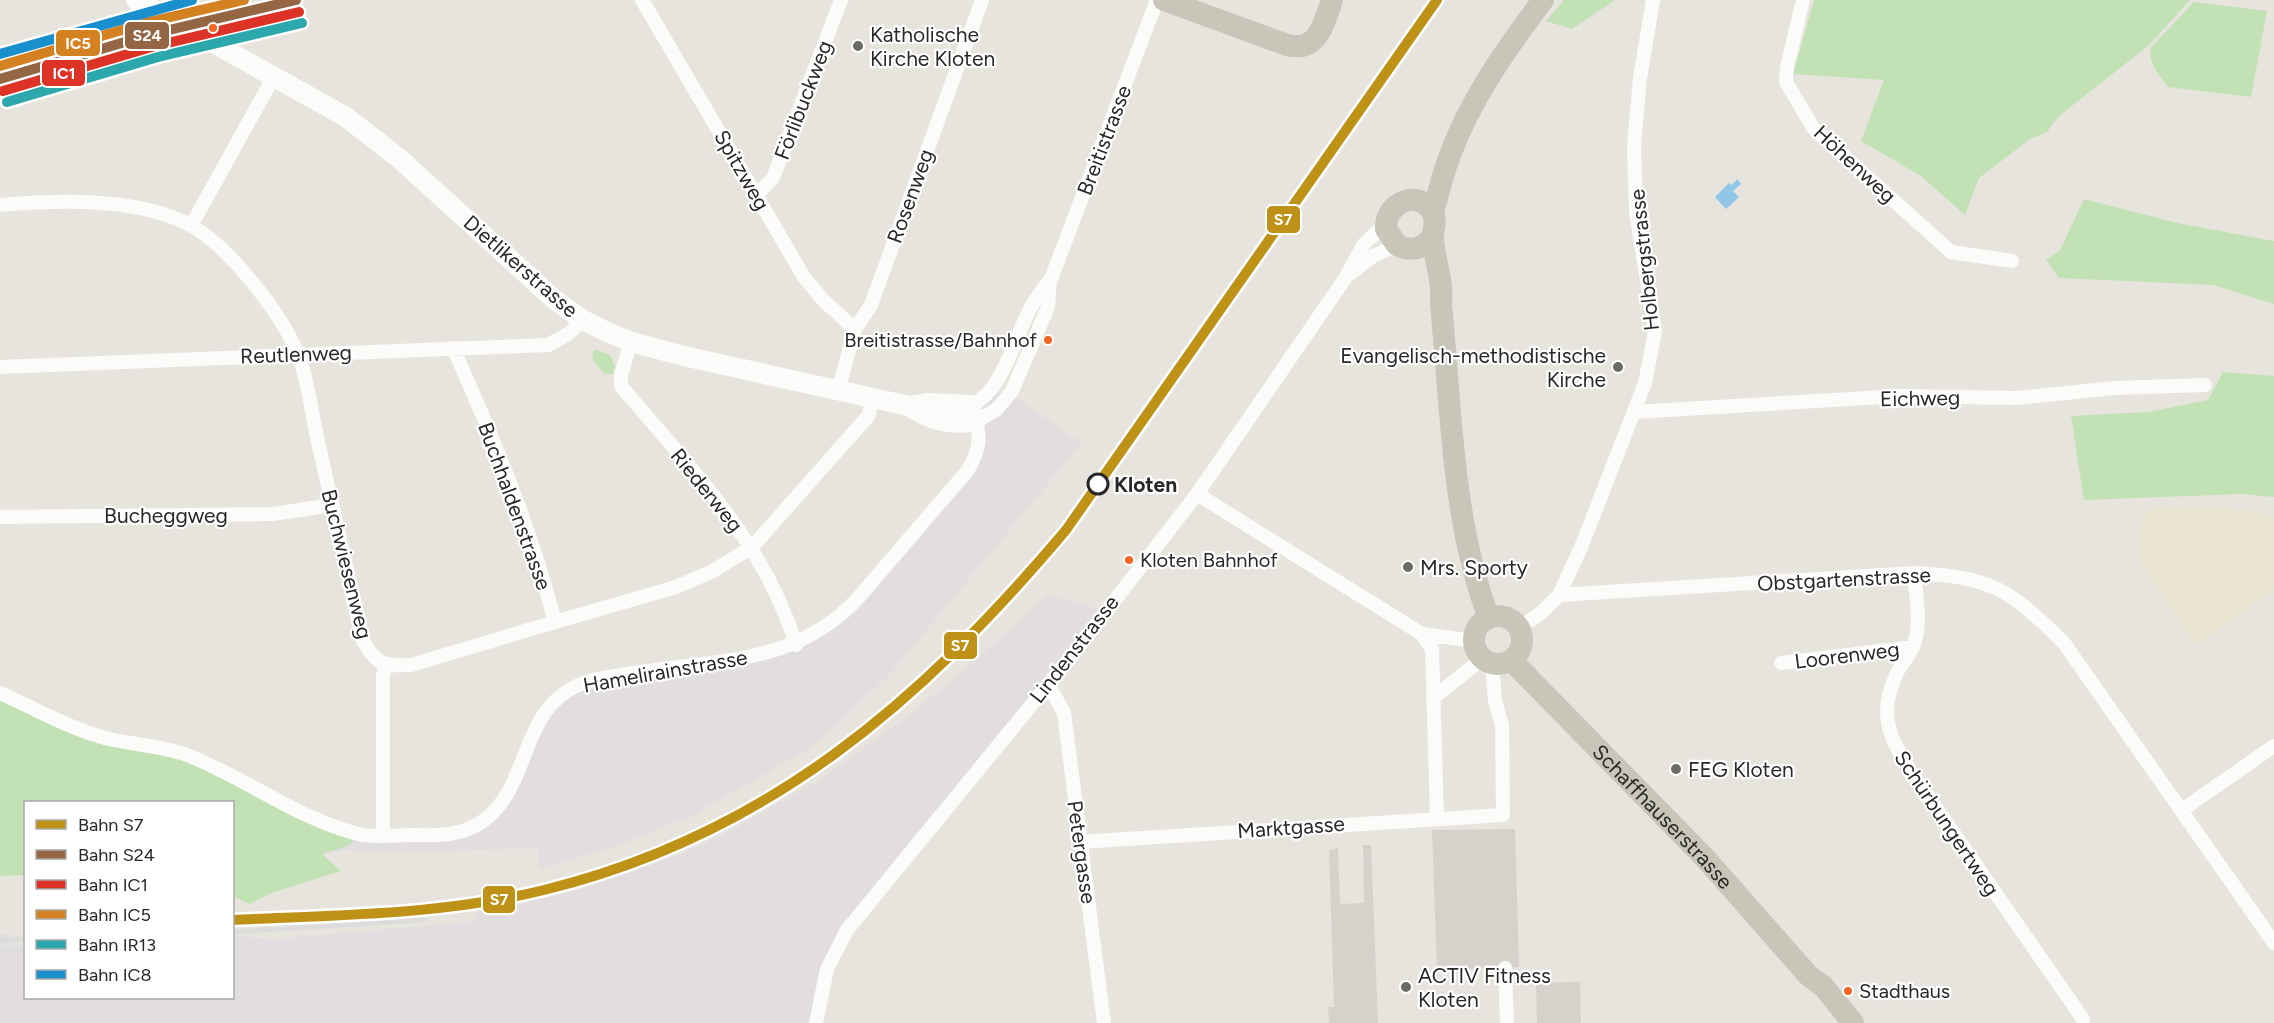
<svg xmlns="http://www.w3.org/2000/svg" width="2274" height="1023" font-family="Figtree,sans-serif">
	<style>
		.industrial { fill: #e2dee0 }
		.education { fill: #e9e5d1 }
		.green { fill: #c2e2b6 }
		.plaza { fill: #d5d2cc }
		.water { fill: #91c6e8 }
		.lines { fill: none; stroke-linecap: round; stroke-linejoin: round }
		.street { stroke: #fbfbfa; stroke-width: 14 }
		.secondary { stroke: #fbfbfa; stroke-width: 20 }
		.primary { stroke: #c8c6b8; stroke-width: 22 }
		.rail { stroke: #dcdcdd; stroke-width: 4.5 }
		.rail-1-casing { stroke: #fff; stroke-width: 15 }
		.rail-2-casing { stroke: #fff; stroke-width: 15 }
		.rail-3-casing { stroke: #fff; stroke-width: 15 }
		.rail-4-casing { stroke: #fff; stroke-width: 15 }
		.rail-5-casing { stroke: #fff; stroke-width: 15 }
		.rail-6-casing { stroke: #fff; stroke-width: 15 }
		.rail-1 { stroke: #be9117; stroke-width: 10 }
		.rail-2 { stroke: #946644; stroke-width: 10 }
		.rail-3 { stroke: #dd3327; stroke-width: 10 }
		.rail-4 { stroke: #d48221; stroke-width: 10 }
		.rail-5 { stroke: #2ca7ac; stroke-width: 10 }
		.rail-6 { stroke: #1a8fce; stroke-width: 10 }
		.bus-dot { fill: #f26522; stroke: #fff; stroke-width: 2 }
		.poi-dot { fill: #6a6a67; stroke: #fff; stroke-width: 2 }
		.stop-dot { fill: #fff; stroke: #282828; stroke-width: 3 }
		.labels { text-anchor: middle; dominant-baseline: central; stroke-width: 4.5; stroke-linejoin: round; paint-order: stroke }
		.bus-label { font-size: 20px; fill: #282828; stroke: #fff; text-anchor: start }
		.poi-label { font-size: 21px; fill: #282828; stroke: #fff; text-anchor: start }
		.street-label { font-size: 21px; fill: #282828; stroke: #fff }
		.stop-label { font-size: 21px; font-weight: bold; fill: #282828; stroke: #fff; text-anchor: start }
		.line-badge { stroke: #fff; stroke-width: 2 }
		.badge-label { font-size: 16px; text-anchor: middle; font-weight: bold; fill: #fff }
	</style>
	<rect width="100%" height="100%" fill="#e6e4dd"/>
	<path class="industrial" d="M1004 390 1082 443 890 674 824 737 800 754 693 815 616 846 539 869 538 848 389 853 345 850 322 854 348 846 360 834 449 835 495 811 531 735 576 686 753 655 829 626 977 454 972 405Z
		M1048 594 1098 609 1048 684 847 930 816 1023H0V934H12L15 945H25L26 998H232L233 936 278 939 475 921 481 908 569 893 682 854 733 829 816 782 908 716 967 668Z"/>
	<path class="education" d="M2156 506 2233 509 2274 515V590L2196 645 2140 563 2139 532 2147 512Z"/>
	<path class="green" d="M1564 0H1615L1572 29 1546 21Z
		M1814 0H2190L2149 45 2058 117 2047 132 2030 139 1979 178 1965 215 1921 176 1861 141 1884 80 1793 74Z
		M2194 2 2267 11 2251 97 2168 87C2159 74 2147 63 2151 47Z
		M2084 199 2177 223 2274 241V304L2213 285 2059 278 2046 260 2060 250Z
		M595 349 610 355 615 367 613 374H605L594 362 592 354Z
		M2223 372 2274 376V497L2241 494 2084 500 2071 416 2149 412 2208 400Z
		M0 693 80 730 156 745 360 834 348 846 322 854 341 871 274 892 249 904 233 896 232 802H26L25 875 0 876Z"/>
	<path class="plaza" d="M1515 829 1519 967 1437 970 1432 830Z
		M1363 845H1371L1378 1023H1329L1328 1007H1334L1329 850 1338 848 1340 904 1364 903Z
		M1580 982 1581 1023H1537L1536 983Z"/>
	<path class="water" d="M1737 179 1741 184 1733 191 1739 197 1726 209 1715 197 1729 183 1732 185Z"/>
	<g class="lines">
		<path class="street" d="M642 0 804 277 823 300 855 329
			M1803 0 1787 67 1786 82 1814 129 1951 252 2012 261
			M163 14 172 0
			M757 195 773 178 841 0
			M0 205C58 200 139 197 192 226 230 248 281 313 298 354 308 379 312 415 318 442 333 509 348 575 363 641 378 666 383 666 411 665L555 622
			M191 226 274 76
			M1350 274 1373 256 1397 245
			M631 342 621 375V386C688 466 765 542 796 645
			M453 348C493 437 531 528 555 622L676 587 713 571 752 547 869 415 872 398
			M0 367 548 345 568 334 583 320
			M838 391 855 329 871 305 982 0
			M1634 412 1900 396 2017 398 2114 388 2205 385
			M976 421 996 410 1012 391 1048 307 1050 281
			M1197 494 1422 634 1432 649 1437 817
			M0 517 273 514 332 505
			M1914 573C1916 596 1922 626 1913 647 1909 657 1900 665 1896 675 1878 715 1889 736 1910 770L2083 1019
			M1559 595 1914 573C1993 577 2009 589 2064 643L2274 943
			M1519 628 1541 613 1559 595 1582 545 1645 383 1655 331 1636 212 1634 145 1640 78 1653 0
			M1422 634 1474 641
			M1781 663 1913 647
			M1048 684 1064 713 1104 1023
			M0 693C34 708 68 728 105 738 133 745 160 745 187 755 246 778 296 818 358 834 374 838 395 835 412 835 437 836 462 836 483 821 534 784 517 706 586 682 603 677 622 675 640 672 721 660 799 663 859 597L968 470C983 444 980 434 972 405 1005 389 1015 333 1034 302 1039 294 1045 286 1051 279L1157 0
			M1433 698 1482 659
			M2182 810 2274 746
			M383 834V675L386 666
			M1080 842 1503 815 1502 725 1495 701 1492 664
			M1505 968 1507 1023
			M816 1023 827 969 847 930 1074 653 1197 494 1346 277 1364 244 1386 223"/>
		<path class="secondary" d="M136 0 346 117 401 160 555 300 583 320 605 331 631 342 688 357 909 406 927 403 972 405
			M909 406C929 420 952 426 976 421"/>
		<g class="primary">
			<path d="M1164 0 1287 45C1318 53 1324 23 1332 0"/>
			<path d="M1433 213C1438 194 1443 173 1450 155 1471 98 1507 48 1543 0"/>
			<path d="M1432 237C1422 249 1411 252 1397 245L1386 229C1384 204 1418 187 1432 212 1438 222 1432 230 1433 240 1435 264 1443 278 1441 304 1451 407 1452 522 1489 618"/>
			<circle cx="1498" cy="640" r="24"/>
			<path id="s1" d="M1511 660 1705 858 1809 976 1823 986 1853 1023"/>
		</g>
		<path class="rail" d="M249 925 332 914
			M232 932 424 920
			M0 940 26 939
			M0 951H26"/>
		<g class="rail-1-casing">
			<path id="rail-1" d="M232 920C336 915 443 915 544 890 768 835 921 702 1066 530L1437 0"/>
		</g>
		<g class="rail-2-casing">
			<path id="rail-2" d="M0 79 152 34 296 0"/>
		</g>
		<g class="rail-3-casing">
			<path id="rail-3" d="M3 91 155 46 299 12"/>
		</g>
		<g class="rail-4-casing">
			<path id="rail-4" d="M0 66 149 22 244 0"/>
		</g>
		<g class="rail-5-casing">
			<path id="rail-5" d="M7 102 158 57 302 23"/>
		</g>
		<g class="rail-6-casing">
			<path id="rail-6" d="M0 54 192 0"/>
		</g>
		<use href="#rail-1" class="rail-1"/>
		<use href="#rail-2" class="rail-2"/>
		<use href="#rail-3" class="rail-3"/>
		<use href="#rail-4" class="rail-4"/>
		<use href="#rail-5" class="rail-5"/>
		<use href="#rail-6" class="rail-6"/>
	</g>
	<g class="bus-dot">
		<circle cx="213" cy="28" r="5"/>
		<circle cx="1048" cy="340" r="5"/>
		<circle cx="1129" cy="560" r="5"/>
		<circle cx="1848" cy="991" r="5"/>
	</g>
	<g class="poi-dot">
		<circle cx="858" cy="46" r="6"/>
		<circle cx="1618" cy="367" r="6"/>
		<circle cx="1408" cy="567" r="6"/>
		<circle cx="1676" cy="769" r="6"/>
		<circle cx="1406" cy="987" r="6"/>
	</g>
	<circle class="stop-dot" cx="1098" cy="484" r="10"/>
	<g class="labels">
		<g class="bus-label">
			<text x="1037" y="340" text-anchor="end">Breitistrasse/Bahnhof</text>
			<text x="1140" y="560">Kloten Bahnhof</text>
			<text x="1859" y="991">Stadthaus</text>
		</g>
		<g class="poi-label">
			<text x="870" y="34">Katholische<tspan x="870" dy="24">Kirche Kloten</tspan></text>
			<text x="1606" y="355" text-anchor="end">Evangelisch-methodistische<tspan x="1606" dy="24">Kirche</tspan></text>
			<text x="1420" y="567">Mrs. Sporty</text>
			<text x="1688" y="769">FEG Kloten</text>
			<text x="1418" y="975">ACTIV Fitness<tspan x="1418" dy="24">Kloten</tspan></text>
		</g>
		<g class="street-label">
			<text transform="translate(803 100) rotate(-69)">Förlibuckweg</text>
			<text transform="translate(1104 140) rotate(-69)">Breitistrasse</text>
			<text transform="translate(1855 164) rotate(43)">Höhenweg</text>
			<text transform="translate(742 170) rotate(60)">Spitzweg</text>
			<text transform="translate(910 196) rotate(-70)">Rosenweg</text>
			<text transform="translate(1644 260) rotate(-96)">Holbergstrasse</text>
			<text transform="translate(521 266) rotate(41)">Dietlikerstrasse</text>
			<text transform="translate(296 354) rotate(-2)">Reutlenweg</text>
			<text transform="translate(1920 398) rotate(-1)">Eichweg</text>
			<text transform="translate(707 490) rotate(51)">Riederweg</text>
			<text transform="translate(515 506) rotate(70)">Buchhaldenstrasse</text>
			<text x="166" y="515">Bucheggweg</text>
			<text transform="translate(347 564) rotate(76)">Buchwiesenweg</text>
			<text transform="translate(1844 579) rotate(-3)">Obstgartenstrasse</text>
			<text transform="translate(1074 649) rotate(-52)">Lindenstrasse</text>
			<text transform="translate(1847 655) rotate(-7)">Loorenweg</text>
			<text transform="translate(665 671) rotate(-10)">Hamelirainstrasse</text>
			<text stroke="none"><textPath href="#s1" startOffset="218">Schaffhauserstrasse</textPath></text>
			<text transform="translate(1947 823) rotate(56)">Schürbungertweg</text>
			<text transform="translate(1291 827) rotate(-4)">Marktgasse</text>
			<text transform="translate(1082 852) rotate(82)">Petergasse</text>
		</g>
		<g class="stop-label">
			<text x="1114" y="484">Kloten</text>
		</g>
	</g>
	<g class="line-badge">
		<rect x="124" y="21" width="46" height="29" rx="6" fill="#946644"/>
		<rect x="55" y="29" width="46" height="28" rx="6" fill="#d48221"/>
		<rect x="41" y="59" width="45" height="28" rx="6" fill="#dd3327"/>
		<rect x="1266" y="205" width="35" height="29" rx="6" fill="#be9117"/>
		<rect x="943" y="631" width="35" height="29" rx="6" fill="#be9117"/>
		<rect x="482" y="885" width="34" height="29" rx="6" fill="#be9117"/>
	</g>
	<g class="badge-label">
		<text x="147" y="41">S24</text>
		<text x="78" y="49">IC5</text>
		<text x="64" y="79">IC1</text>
		<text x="1283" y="225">S7</text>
		<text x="960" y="651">S7</text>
		<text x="499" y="905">S7</text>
	</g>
	<rect x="24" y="801" width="210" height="198" fill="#ffffff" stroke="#a9a9a9" stroke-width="1.5"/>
	<rect x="36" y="820" width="30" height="9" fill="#be9117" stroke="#a9a9a9" stroke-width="1.5"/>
	<text x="78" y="831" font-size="18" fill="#282828">Bahn S7</text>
	<rect x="36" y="850" width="30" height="9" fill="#946644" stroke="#a9a9a9" stroke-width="1.5"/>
	<text x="78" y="861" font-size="18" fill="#282828">Bahn S24</text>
	<rect x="36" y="880" width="30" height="9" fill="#dd3327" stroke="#a9a9a9" stroke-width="1.5"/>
	<text x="78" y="891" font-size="18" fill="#282828">Bahn IC1</text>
	<rect x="36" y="910" width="30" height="9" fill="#d48221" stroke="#a9a9a9" stroke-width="1.5"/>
	<text x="78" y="921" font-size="18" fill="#282828">Bahn IC5</text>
	<rect x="36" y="940" width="30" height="9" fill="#2ca7ac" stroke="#a9a9a9" stroke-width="1.5"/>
	<text x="78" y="951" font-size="18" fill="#282828">Bahn IR13</text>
	<rect x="36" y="970" width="30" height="9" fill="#1a8fce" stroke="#a9a9a9" stroke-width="1.5"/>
	<text x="78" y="981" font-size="18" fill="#282828">Bahn IC8</text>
</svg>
